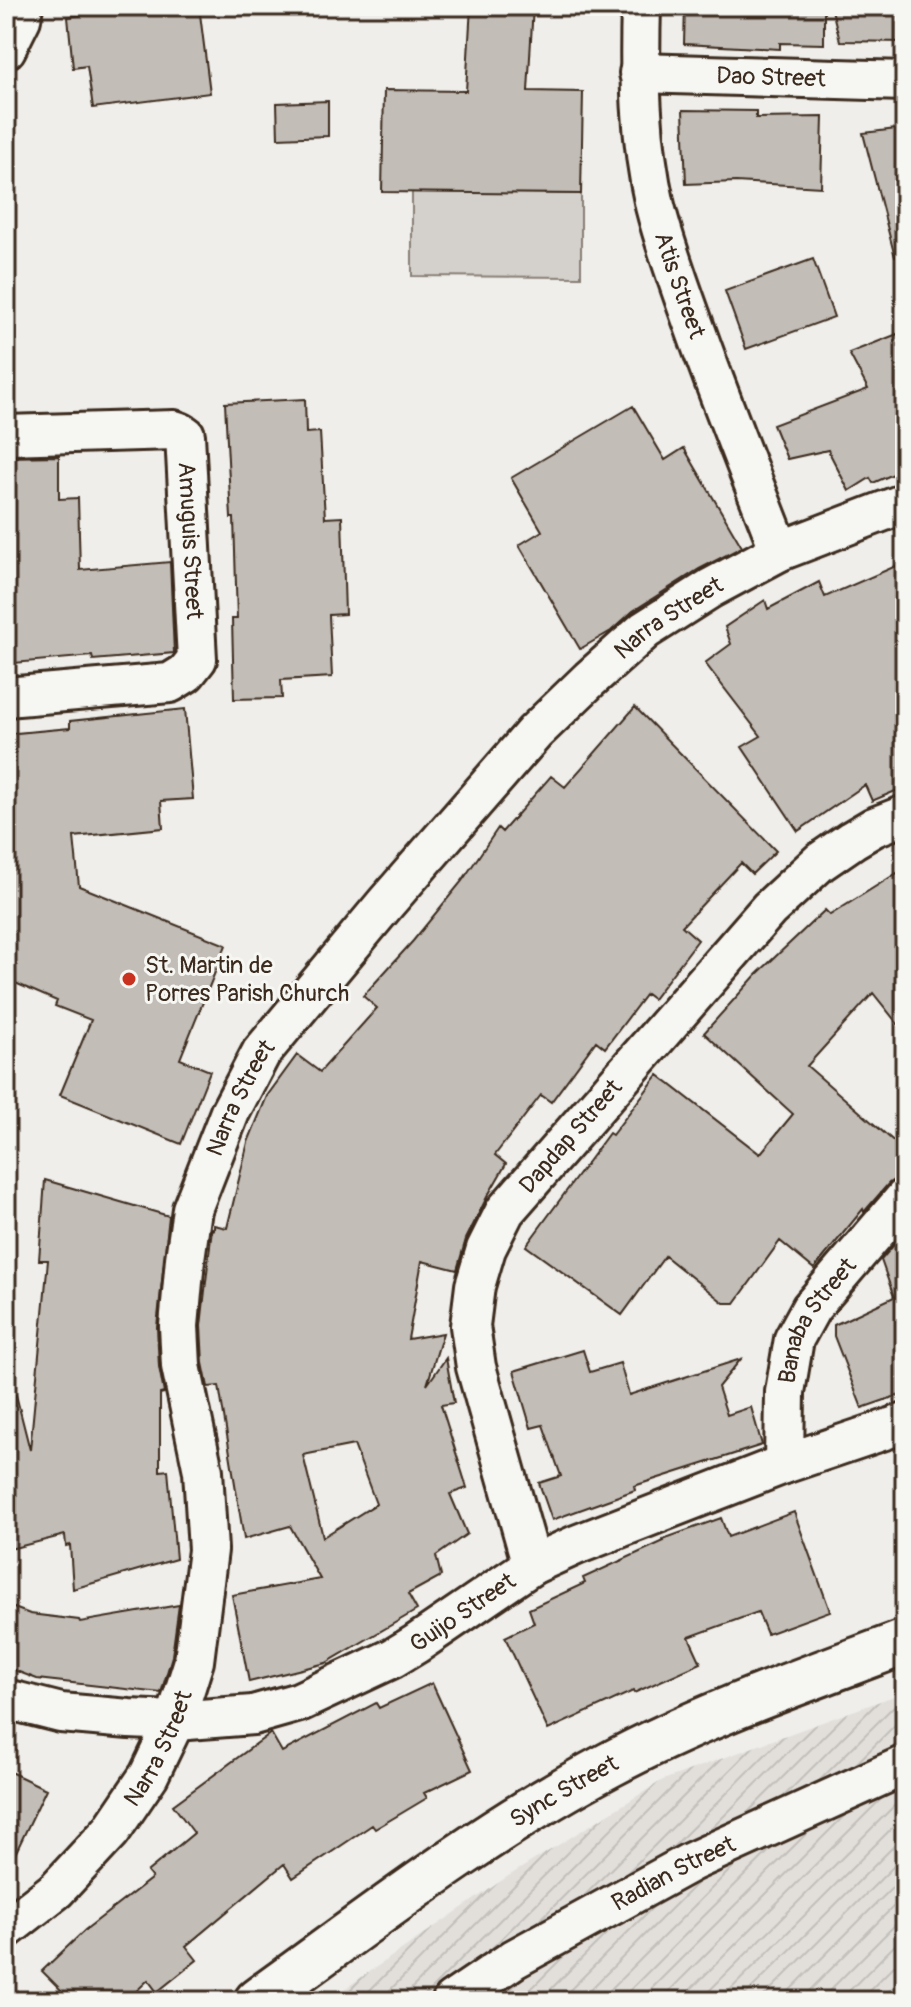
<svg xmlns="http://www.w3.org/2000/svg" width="911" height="2007" font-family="Pangolin,sans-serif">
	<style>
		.industrial { fill: url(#industrial-furrows) }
		.garden { fill: #d4d1cc; stroke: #887e75; stroke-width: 2 }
		.building { fill: #c2bdb7; stroke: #3b2a1e; stroke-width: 2; fill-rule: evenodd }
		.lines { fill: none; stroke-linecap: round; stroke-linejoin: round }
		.street-casing { stroke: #3b2a1e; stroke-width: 44 }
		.secondary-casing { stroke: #3b2a1e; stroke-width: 50 }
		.street { stroke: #f6f6f2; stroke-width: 38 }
		.secondary { stroke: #f6f6f2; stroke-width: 44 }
		.poi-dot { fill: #c8321e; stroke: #f6f6f2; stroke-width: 3 }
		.labels { text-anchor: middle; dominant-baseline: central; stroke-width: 6; stroke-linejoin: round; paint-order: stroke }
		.street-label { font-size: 24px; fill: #3b2a1e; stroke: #f6f6f2 }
		.poi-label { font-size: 24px; fill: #3b2a1e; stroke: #f6f6f2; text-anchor: start }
	</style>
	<defs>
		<pattern id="industrial-furrows" width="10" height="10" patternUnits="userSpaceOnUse" patternTransform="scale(2)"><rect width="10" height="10" fill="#e2dfdb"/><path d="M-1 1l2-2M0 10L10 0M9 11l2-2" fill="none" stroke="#c3c0bc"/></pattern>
	</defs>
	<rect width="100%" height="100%" fill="#efeeea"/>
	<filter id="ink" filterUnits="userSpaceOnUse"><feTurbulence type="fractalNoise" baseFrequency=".0125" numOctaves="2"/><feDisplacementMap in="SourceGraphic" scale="16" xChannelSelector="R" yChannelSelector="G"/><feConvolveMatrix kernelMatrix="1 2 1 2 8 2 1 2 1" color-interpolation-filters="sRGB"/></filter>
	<g filter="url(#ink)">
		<path class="industrial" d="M905 1692V2001H327L507 1877 663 1780Z"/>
		<path class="garden" d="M412 192 581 194V277L412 276Z"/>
		<path class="building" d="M81 6H199L210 93 93 108 87 66 73 68 68 17 82 15Z
			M471 6H533L528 91 583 92 581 194 382 192 384 90 466 91Z
			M685 6H824V44L780 43V49L684 44Z
			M831 6H905V42L840 41Z
			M328 101V136L278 138 277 103Z
			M683 110 756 111V118L823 117 821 187 736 182 686 184Z
			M905 128V256L895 257 863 133Z
			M813 259 834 317 746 349 725 291Z
			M905 331V469L873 483 870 478 849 491 828 450 787 459 773 425 868 389 849 353Z
			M305 399 306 433 320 432 325 518 342 517 345 614 329 615 332 677 281 680 282 698 234 699 232 619H237L234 518H231L225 403Z
			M633 406 665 460 684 448 742 547 699 569 633 611 611 631 580 649 519 545 542 531 511 478Z
			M59 456V499L78 498 80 570 170 562 174 653 93 660 92 656 14 663V660L6 661V457Z
			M905 562V787L872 801 865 785 798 831 742 747 761 736 705 663 731 644 725 627 765 600 768 609 819 582 825 597Z
			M635 707 776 851 752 874 741 863 682 926 698 940 653 999 646 994 605 1048 596 1041 551 1102 541 1095 495 1155 506 1164 487 1197 466 1239 457 1270 422 1261 408 1339 443 1333 427 1385 446 1358 454 1403 441 1405 467 1488 450 1494 467 1534 436 1556 441 1576 408 1594 417 1610 326 1663 249 1682 232 1595 320 1579 290 1526 244 1539 219 1386 208 1387 203 1363 201 1326 212 1228 214 1229V1225L227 1228 248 1142 267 1096 297 1055 320 1072 377 1008 363 996 413 941 462 881 498 828 502 832 551 776 565 787ZM354 1445 376 1504 323 1537 303 1455Z
			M185 709 193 799 161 801 163 828 74 837 79 886 226 945 180 1059 210 1071 181 1144 60 1095 91 1020 55 1006 57 1001 6 979V734L70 728V721Z
			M905 868V1033L873 993 807 1066 905 1151V1177L897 1178 889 1183 864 1212 863 1209 814 1269 780 1241 735 1303H724L665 1256 622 1315 526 1246 609 1133 612 1135 658 1075 760 1154 793 1114 704 1033 756 975 825 910 830 915Z
			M45 1180 169 1216 157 1327 159 1367 164 1393 160 1394V1471L168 1470 176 1559 73 1589 70 1545 66 1546 65 1535 6 1550V1397L16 1395 30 1450 48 1260H39Z
			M905 1232V1393L862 1408 834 1336V1325L894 1297 881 1260Z
			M583 1350 590 1372 620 1363 629 1395 741 1359 718 1387 727 1415 751 1407 762 1445 634 1486 635 1490 552 1520 539 1483 561 1476 543 1425 531 1428 514 1371Z
			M794 1512 830 1611 767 1634 758 1612 689 1637 701 1663 634 1693 633 1691 548 1730 505 1637 534 1623 529 1609 585 1583 583 1578 664 1541 663 1539 721 1518 728 1537Z
			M6 1605 30 1614 79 1620 80 1622 179 1605 172 1656 161 1693 37 1679 6 1667Z
			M432 1683 472 1770 424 1793 427 1798 375 1829 372 1825 293 1878 284 1864 186 1946 197 1960 157 1992 148 1980 126 2001H72L42 1971 85 1930 152 1878 147 1872 194 1833 173 1805 271 1733 282 1752 376 1703 379 1708Z
			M6 1770 46 1789 6 1873Z"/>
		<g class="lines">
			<g class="street-casing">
				<g id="street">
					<path id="s1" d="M641 6C639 73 640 141 655 206 666 250 682 292 697 334 723 407 752 479 780 551"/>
					<path d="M6 49 21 19 23 6"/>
					<path id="s2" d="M639 73 905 81"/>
					<path id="s3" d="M6 435 174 430 180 432 185 435 197 659 186 673 170 683 6 697"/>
					<path id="s4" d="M784 1464 785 1392 794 1339 811 1308 905 1198"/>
					<path id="s5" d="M532 1565 476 1367 470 1326 475 1286 486 1249 505 1211 769 909 820 862 852 840 874 827 905 815"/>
					<path id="s6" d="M6 1699 61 1713 129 1719 175 1721 253 1715 299 1702 393 1658 416 1644 532 1565 576 1545 784 1464 905 1423"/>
					<path id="s7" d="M6 1929 56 1890 111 1831 149 1775 175 1721 194 1661 208 1550 203 1471 181 1366 179 1326 185 1259 192 1209 230 1112 261 1053 386 903 535 732 590 679 645 630 711 588 780 551 905 503"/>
					<path id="s8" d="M452 2001 514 1959 691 1862 905 1765"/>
				</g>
			</g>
			<g class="secondary-casing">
				<g id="secondary">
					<path id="s9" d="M257 2001C371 1919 484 1831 609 1765 703 1715 805 1680 905 1642"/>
				</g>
			</g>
			<use href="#street" class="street"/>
			<use href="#secondary" class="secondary"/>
		</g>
	</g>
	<circle class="poi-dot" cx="129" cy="979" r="8"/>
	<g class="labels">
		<g class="street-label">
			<text stroke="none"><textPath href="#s2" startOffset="132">Dao Street</textPath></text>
			<text stroke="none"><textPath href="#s1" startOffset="284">Atis Street</textPath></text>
			<text stroke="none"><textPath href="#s3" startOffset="286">Amuguis Street</textPath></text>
			<text stroke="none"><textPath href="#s7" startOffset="1560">Narra Street</textPath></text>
			<text stroke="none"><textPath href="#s7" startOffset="912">Narra Street</textPath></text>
			<text stroke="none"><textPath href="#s5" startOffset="468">Dapdap Street</textPath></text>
			<text stroke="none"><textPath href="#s4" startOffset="152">Banaba Street</textPath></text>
			<text stroke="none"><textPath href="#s6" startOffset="484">Guijo Street</textPath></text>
			<text stroke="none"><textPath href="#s7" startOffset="240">Narra Street</textPath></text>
			<text stroke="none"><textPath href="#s9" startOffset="372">Sync Street</textPath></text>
			<text stroke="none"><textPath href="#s8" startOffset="256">Radian Street</textPath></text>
		</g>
		<g class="poi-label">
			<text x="145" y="965">St. Martin de<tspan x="145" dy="28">Porres Parish Church</tspan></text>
		</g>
	</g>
	<rect width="911" height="2007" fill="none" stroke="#f6f6f2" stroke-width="32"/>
	<rect x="16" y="16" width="879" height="1975" fill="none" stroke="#3b2a1e" stroke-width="3" filter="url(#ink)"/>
</svg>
